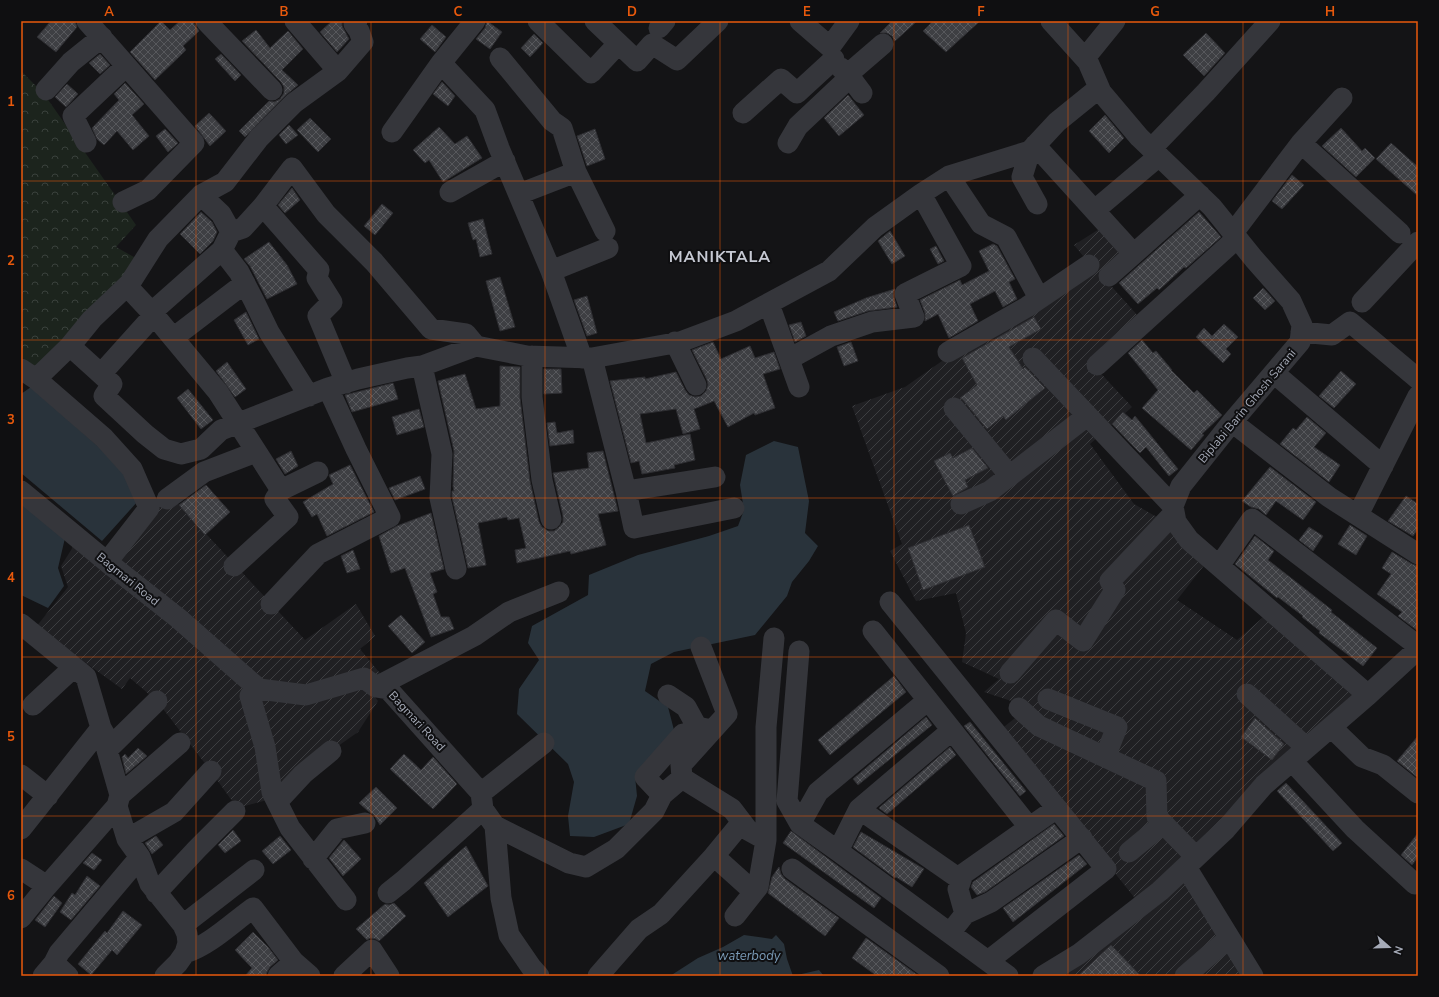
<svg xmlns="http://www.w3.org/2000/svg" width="1439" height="997" font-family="'Nunito Sans',sans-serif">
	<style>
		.industrial { fill: url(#industrial-furrows) }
		.forest { fill: url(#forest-crowns) }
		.water { fill: #29333b }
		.building { fill: url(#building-cross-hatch); stroke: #2e2e32 }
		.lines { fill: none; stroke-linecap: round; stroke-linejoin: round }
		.minor { stroke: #35363b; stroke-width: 21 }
		.grid { fill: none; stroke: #e8590c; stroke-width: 1; stroke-opacity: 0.55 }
		.labels { text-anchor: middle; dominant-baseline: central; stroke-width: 4; stroke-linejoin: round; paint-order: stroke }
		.street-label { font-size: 12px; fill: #a5aab7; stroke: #0f0f11 }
		.water-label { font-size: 13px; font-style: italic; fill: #7999b5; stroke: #0f0f11 }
		.district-label { font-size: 16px; font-weight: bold; letter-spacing: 1px; fill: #c6c9d3; stroke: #0f0f11 }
		.neatline { fill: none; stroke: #e8590c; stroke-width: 1.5 }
		.grid-label { font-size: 13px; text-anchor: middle; font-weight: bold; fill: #e8590c }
	</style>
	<defs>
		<pattern id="industrial-furrows" width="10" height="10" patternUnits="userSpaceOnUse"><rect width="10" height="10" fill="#202023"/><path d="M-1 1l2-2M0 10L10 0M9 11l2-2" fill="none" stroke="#3d3e41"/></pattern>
		<pattern id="forest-crowns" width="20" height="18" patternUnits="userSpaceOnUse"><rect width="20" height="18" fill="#1c241d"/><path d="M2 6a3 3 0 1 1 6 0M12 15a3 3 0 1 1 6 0" fill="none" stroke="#3a413c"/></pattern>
		<pattern id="building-cross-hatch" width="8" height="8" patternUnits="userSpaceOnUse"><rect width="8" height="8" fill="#3e3f43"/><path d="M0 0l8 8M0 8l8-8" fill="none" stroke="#57585c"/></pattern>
	</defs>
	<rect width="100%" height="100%" fill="#141416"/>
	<path class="industrial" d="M1104 226 1130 253 1104 278 1139 317 1094 366 1132 407 1090 444 1134 504 1171 525 1206 563 1177 600 1237 640 1267 614 1362 695 1138 902 1000 730 1029 707 984 692 999 679 962 662 966 633 956 593 916 601 890 551 902 544 852 406 905 387 952 354 1093 268 1074 245Z
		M169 494 305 640 356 604 375 636 360 649 383 677 309 689 262 685 112 561Z
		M73 547 244 682 267 800 237 808 210 770 157 701 130 678 122 689 36 627 68 587 61 566Z
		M365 684 378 701 358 732 331 751 279 796 254 697Z
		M1185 872 1248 976H1054Z"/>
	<path class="forest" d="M21 71 44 94 136 225 116 247 141 261 36 367 21 357Z"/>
	<path class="water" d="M31 387 127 472 138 501 102 541 21 473V394Z
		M774 441 798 447 809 501 805 533 818 546 809 561 792 582 787 596 755 635 674 652 651 664 645 691 668 707 674 730 635 776 637 796 629 824 594 837 570 836 568 816 574 782 568 764 517 714 519 689 539 660 528 643 532 626 588 595 589 575 638 555 709 536 738 526 744 510 740 485 746 455Z
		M21 502 65 538 58 568 64 586 48 608 21 595Z
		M744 935 772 939 776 935 784 944 787 959 793 976 819 970 824 976H670L698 958 723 947Z"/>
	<path class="building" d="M51 21H75L77 27 56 52 37 37Z
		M161 21 170 30 180 21H194V24L199 31 183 46 186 50 155 80 130 52Z
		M332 21H342V26L349 39 337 52 320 32Z
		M487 21 502 32 490 49 476 39 485 28Z
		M892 21H917L895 41 892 36 887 33H880Z
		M933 21H980L946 52 923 31Z
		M432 25 446 37 435 52 420 39Z
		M256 30 270 48 288 31 303 49 282 70 298 85 286 95 245 137 239 131 269 101 274 102 280 99 284 93V87L281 82 242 41Z
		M1206 33 1225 53 1204 76 1183 55Z
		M534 34 543 43 530 57 521 48Z
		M100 54 110 65 100 74 89 63Z
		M221 54 241 75 235 81 215 59Z
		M442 82 455 96 448 106 433 94Z
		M125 83 144 104 132 115 149 136 133 150 117 131 104 145 97 139 92 128 119 100 114 94Z
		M67 84 78 94 66 107 55 97Z
		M848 95 864 115 839 136 824 118Z
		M209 113 226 131 210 146 195 126Z
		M1105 115 1124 138 1109 153 1089 131Z
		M310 118 331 139 318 152 297 130Z
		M289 125 298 135 286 144 279 135Z
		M439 127 455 144 467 136 482 158 443 182 429 160 425 163 413 150Z
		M1341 128 1362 151 1365 148 1375 158 1356 177 1322 146Z
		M165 129 178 143 168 152 156 136Z
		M595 129 605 159 587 166 577 136Z
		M1391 143 1418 167V196L1376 159Z
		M1292 175 1304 185 1282 209 1272 201Z
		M292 188 300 200 285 213 278 205Z
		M382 204 393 213 375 235 364 226Z
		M201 212 212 222 217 232 213 241 200 254 180 234Z
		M1199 212 1221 237 1186 268 1184 267 1159 290 1157 288 1138 304 1119 283Z
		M483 219 492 254 480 257 476 239 473 240 468 223Z
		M890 231 905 256 892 264 878 241Z
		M269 242 287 265 297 284 267 299 250 266 244 259Z
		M993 244 997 246 1015 279 1009 282 1017 299 1003 307 995 291 970 304 978 321 949 338 938 314 925 321V313L920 300 960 280 962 285 989 271 979 251Z
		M936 246 944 261 938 264 930 249Z
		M500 277 515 327 500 331 486 281Z
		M1263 288 1275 301 1265 310 1253 298Z
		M895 289 893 293 894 298 897 307 868 311 838 321 834 312 866 298Z
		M587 296 597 333 587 336 574 300Z
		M246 312 259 339 248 345 234 320Z
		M1034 317 1041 329 1009 347 1023 369 1025 367 1045 388 1006 420 1003 416 987 429 963 400 960 398 977 385 962 358Z
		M801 322 806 336 795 342 789 325Z
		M1224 324 1238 337 1226 349 1231 354 1223 363 1196 337 1204 328 1212 336Z
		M1142 340 1153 353 1156 351 1172 370H1171L1194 393 1197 390 1222 415 1202 434 1204 435 1191 450 1142 408 1158 390 1128 353Z
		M713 342 721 359 750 346 755 358 774 352 780 369 763 374 775 408 755 415 754 413 728 427 714 401 694 409 700 429 683 434 676 409 640 414 646 443 690 434 695 460 674 465 675 468 642 474 639 461 631 463 610 381 645 377V379L676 372 685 390 689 395 695 397 701 396 706 391 708 385 707 380 692 350Z
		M851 342 858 361 844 366 837 347Z
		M227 362 246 389 235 397 216 371Z
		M500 366 520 367V398L530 481 539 522 542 527 548 531H554L559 527 563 522V516L553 473 589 468 587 453 603 451 618 511 598 514 606 545 571 554 570 551 517 563 515 550 526 548 519 518 508 520 507 517 478 523 486 565 468 568 452 497V491H454L453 486 454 451 438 381 465 374 476 409 500 406Z
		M544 369H561L562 393 544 394Z
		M1341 371 1356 384 1334 408 1319 396Z
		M393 383 398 399 352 412 345 395Z
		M188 389 213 420 201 429 177 398Z
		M419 409 424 427 397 435 392 417Z
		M1123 412 1132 420 1135 416 1178 469 1169 476 1146 447 1140 453 1112 424Z
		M1307 417 1326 433 1314 447 1340 465 1329 482 1280 444 1293 428 1296 430Z
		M555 422 557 433 573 430 574 443 550 446 547 423Z
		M972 448 988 468 965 480 968 487 953 496 934 461 950 453 953 458Z
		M291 451 298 466 285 474 276 459Z
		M350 465 374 512 327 536 317 514 312 517 303 502 333 484 329 475Z
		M1270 467 1316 502 1303 520 1276 501 1266 515 1259 509 1251 507 1242 501Z
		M420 476 425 489 395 500 389 488Z
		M206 485 230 512 205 535 179 505Z
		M1406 496 1418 504V529L1413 536 1388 521Z
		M431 513 444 569 430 573 437 592 433 594 441 617H449L454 629 431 637 405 568 391 573 379 536 397 526Z
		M969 525 985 567 923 590 908 548Z
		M1350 525 1367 536 1356 555 1338 544Z
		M1309 527 1323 536 1313 551 1299 540Z
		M1255 536 1274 551 1268 560 1332 610 1331 612 1377 648 1363 666 1319 633 1320 631 1302 617 1303 616 1278 597 1277 598 1235 564Z
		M353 550 360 569 347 573 341 556Z
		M1392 552 1412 564 1418 566V631L1398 616 1402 612 1377 594 1391 574 1382 568Z
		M401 615 425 642 412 653 388 626Z
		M894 676 906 692 830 755 818 740Z
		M926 717 932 725 858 785 853 779Z
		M1255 718 1284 744 1272 760 1241 737Z
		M970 722 1026 791 1020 796 964 726Z
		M1418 736V778L1397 761Z
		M950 747 956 755 887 814 879 808Z
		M138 748 147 756 126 774 122 757 125 754 128 758Z
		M404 754 421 770 433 757 457 784 433 809 390 769Z
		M1286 783 1342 843 1333 851 1277 791Z
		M376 787 397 808 380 825 374 815 368 811 359 803Z
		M1054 824 1064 836 985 892 977 895 971 887 973 882Z
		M233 830 241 841 225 853 218 845Z
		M791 831 881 898 874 908 783 843Z
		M861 832 924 869 912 887 896 877 895 878 853 847Z
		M1418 833V857L1412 865 1401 855Z
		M156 836 163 845 152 854 145 843Z
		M280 836 291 850 273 864 262 851Z
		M344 840 361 859 343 876 329 858Z
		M466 846 488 886 448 917 424 883Z
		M92 853 102 860 94 870 83 863Z
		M1079 855 1087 864 1013 922 1003 908Z
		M779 867 781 874 785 879 839 918 825 936 768 893 772 877Z
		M87 876 100 886 71 920 60 912 72 893 75 895Z
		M54 896 62 903 45 927 35 920Z
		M394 903 406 916 379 941 376 939 370 938 367 940 356 929 385 904 389 905Z
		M123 911 142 925 117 955 112 950 91 975 78 964 105 931 107 933Z
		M253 932 268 947 278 960 270 967 267 972 266 976H245L252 968 235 950Z
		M866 938 919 976H877L852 958Z
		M1111 945 1141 976H1078Z"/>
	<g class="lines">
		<path class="minor" d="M87 21 194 143 148 190 123 202
			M206 21 272 90
			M295 21 338 71
			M538 21 591 73 618 44
			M595 21 637 61 652 44 677 60 718 21
			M800 21 830 47 849 21
			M1051 21 1088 62 1101 92 1139 137 1212 207 1254 259 1291 301 1302 325 1300 342 1232 422 1181 486 1173 506 1176 522 1189 540 1368 695
			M659 28 665 21
			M500 58 552 121 562 128 576 172 605 231
			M1085 58 1115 21
			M441 63 485 110 499 148 551 271 582 358
			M841 68 850 77 862 93
			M847 75 883 44
			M46 90 71 62 102 37
			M743 113 781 79 797 93 834 59
			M392 132 441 63 475 21
			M86 142 73 116 126 66
			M788 143 798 126 850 77
			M1301 143 1400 233
			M1035 145 1133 253
			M1151 149 1206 92 1270 21
			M1030 151 1022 177 1037 204
			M949 176 981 224 1006 237 1039 298
			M450 192 505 161
			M519 194 576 172
			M201 195 221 214 231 232 222 250 239 272 254 301 269 332 309 396
			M263 206 319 270 317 278 332 302 318 316 346 383
			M1095 210 1159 156
			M231 232 243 228 263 206 292 168 326 214 374 262 431 329 466 334 476 346
			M1233 233 1301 143 1342 98
			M551 271 608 248
			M1109 276 1200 195
			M127 286 154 315 218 392 281 490 318 472
			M1362 302 1418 242
			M769 304 799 387
			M152 312 222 250
			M1301 332 1332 335 1350 322 1418 379
			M173 338 245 283
			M675 342 696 385
			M70 346 112 384 104 396 145 434 164 449 181 454 201 449 221 430 328 388 358 379 407 368 422 366 476 346 527 356 592 358 680 342 736 321 829 271 875 227 921 194 949 176 1030 151 1057 122 1099 88
			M948 352 1027 307 1089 265
			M532 356V397L542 480 551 519
			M592 358 626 491 634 528 734 508
			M1033 358 1173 506
			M789 359 831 336 872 322 914 317 905 294 961 266 921 194
			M1097 365 1237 238
			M422 366 442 454 440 498 456 569
			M21 369 36 379 104 438 132 469 149 508 107 562
			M1274 373 1383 466
			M101 374 154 315
			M36 379 70 346 92 319 130 283 158 239 201 195 225 182 259 138 294 103 338 71 363 42 359 31 354 24 357 21
			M954 408 1010 476
			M1232 422 1329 497 1418 554
			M21 491 107 562 178 618 259 689 306 695 364 678 376 687 388 689 481 793 483 809 495 826 501 898 509 935 531 967 539 976
			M626 491 715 477
			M167 499 204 472 256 452
			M961 504 990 491 1087 416
			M1358 515 1418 396
			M234 566 288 517 275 499 281 490
			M1219 566 1252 519 1418 646
			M890 602 1106 869 988 961
			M271 604 318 554 390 517 356 449 328 388
			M21 624 86 677 101 728 110 744 107 750 120 795 117 806 127 839 140 857 150 884 183 925 187 934 188 943 185 953 178 963 165 976
			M873 631 1029 827
			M799 651 787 801 800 824 838 851 1008 976
			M1010 673 1056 620 1083 641 1115 590 1110 581 1174 513
			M256 686 250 696 265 747 272 792 290 828 346 900
			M376 687 474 636 509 612 559 592
			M1247 694 1307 748
			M668 695 686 707 697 727 712 730
			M1048 699 1117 727 1105 757
			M33 705 74 667
			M1019 708 1039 726 1156 781 1157 817 1196 857
			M1331 727 1362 757 1383 765 1418 793
			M107 750 157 701
			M1292 761 1355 829 1415 884
			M21 775 48 796
			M682 778 732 809 748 830 766 840
			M481 793 544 743
			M120 795 180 743
			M662 795 682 778 681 765 727 714 701 647
			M277 802 303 774 331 751
			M859 809 961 880
			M800 824 818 792 928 700
			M495 826 569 863 586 867 616 849 654 811 662 795 645 777 683 734
			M21 829 101 728
			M127 839 174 812 211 771
			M838 851 859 809 952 730
			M1129 852 1163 824
			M714 856 742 822
			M313 859 337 829 365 823
			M1186 867 1253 976
			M21 869 47 886 117 806
			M792 869 939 976
			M156 893 197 849 235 811
			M388 893 403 881 483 809
			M965 914 991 902 1082 838
			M735 916 758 887 766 840V727L774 638
			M21 918 47 886
			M183 925 254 870
			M950 933 965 914 958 889 963 874 1057 808
			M185 953C210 945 232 923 253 908L294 962 310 976
			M54 963 68 976
			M43 976 54 963 59 953 140 857
			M278 976 294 962
			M344 976 372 950 389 976
			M598 976 639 929 661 914 714 856 754 892
			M1043 976 1079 954 1160 891 1226 829 1264 785 1368 695 1418 649
			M1185 976 1229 938"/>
	</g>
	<path class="grid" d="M196 21V976M371 21V976M545 21V976M720 21V976M894 21V976M1068 21V976M1243 21V976M21 181H1418M21 340H1418M21 498H1418M21 657H1418M21 816H1418"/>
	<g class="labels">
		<g class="street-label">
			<text transform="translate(1247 406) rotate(-50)">Biplabi Barin Ghosh Sarani</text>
			<text transform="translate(128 579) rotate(39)">Bagmari Road</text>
			<text transform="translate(417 721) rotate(47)">Bagmari Road</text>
		</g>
		<g class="water-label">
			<text x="749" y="956">waterbody</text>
		</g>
		<g class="district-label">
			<text x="720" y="257">MANIKTALA</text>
		</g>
	</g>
	<rect width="1439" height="997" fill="none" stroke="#0f0f11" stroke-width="44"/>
	<g transform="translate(1389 947) rotate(110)" stroke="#0f0f11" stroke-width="3" paint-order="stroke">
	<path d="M0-3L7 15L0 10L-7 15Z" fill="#a5aab7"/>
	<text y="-6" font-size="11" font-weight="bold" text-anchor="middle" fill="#a5aab7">N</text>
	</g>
	<rect x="22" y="22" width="1395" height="953" class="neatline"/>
	<g class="grid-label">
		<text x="109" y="16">A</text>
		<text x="284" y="16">B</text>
		<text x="458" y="16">C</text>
		<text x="632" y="16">D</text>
		<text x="807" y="16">E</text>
		<text x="981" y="16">F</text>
		<text x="1155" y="16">G</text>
		<text x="1330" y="16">H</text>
		<text x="11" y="106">1</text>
		<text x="11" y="265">2</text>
		<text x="11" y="424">3</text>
		<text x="11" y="582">4</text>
		<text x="11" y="741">5</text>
		<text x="11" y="900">6</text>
	</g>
</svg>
